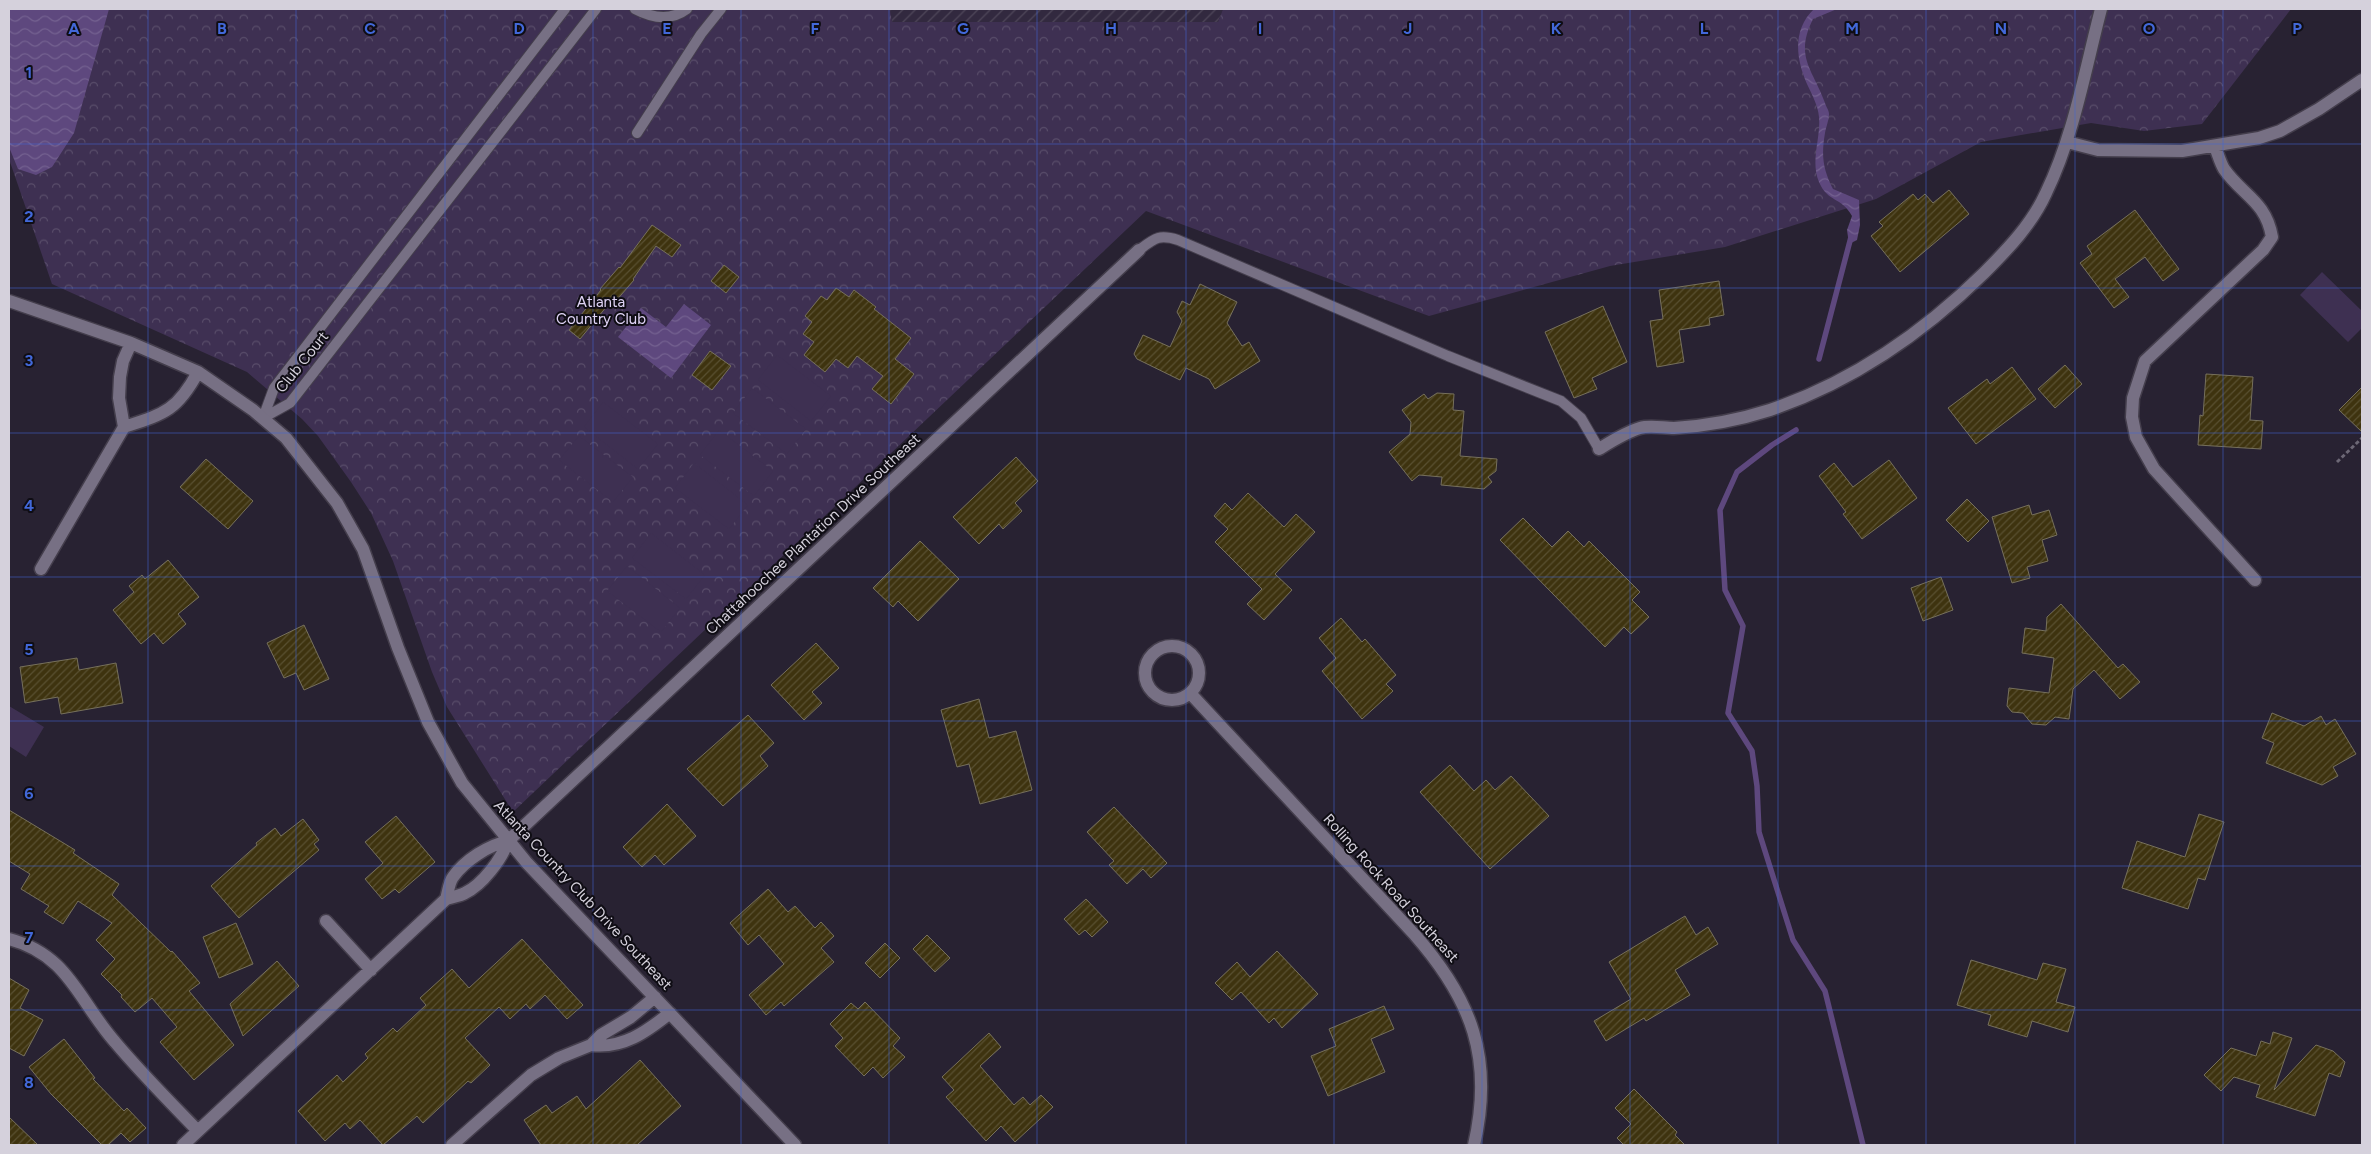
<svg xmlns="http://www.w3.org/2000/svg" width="2371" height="1154" font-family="Figtree,sans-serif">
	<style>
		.industrial { fill: url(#industrial-furrows) }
		.park { fill: url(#park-crowns) }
		.pitch { fill: #3e3052 }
		.water { fill: url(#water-waves) }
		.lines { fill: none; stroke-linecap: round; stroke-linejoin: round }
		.stream { stroke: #5e487e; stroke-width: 5.5 }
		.building { fill: url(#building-hatch); stroke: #76705c }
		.lane-casing { stroke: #443e4c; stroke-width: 12 }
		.street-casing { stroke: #443e4c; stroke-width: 15 }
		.path { stroke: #6d6876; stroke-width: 3; stroke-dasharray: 4 2.5; stroke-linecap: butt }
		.lane { stroke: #777084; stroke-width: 10 }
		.street { stroke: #777084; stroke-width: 12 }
		.grid { fill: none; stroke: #4268d9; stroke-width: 1; stroke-opacity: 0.55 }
		.labels { text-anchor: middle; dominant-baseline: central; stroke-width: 4; stroke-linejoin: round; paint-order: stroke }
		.park-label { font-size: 15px; fill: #e0d4f6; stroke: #0f0d14 }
		.street-label { font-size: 15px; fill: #d5d1dc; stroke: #0f0d14 }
		.grid-label { font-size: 16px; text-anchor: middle; font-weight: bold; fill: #4268d9; stroke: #0f0d14; stroke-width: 4; stroke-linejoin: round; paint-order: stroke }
	</style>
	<defs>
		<pattern id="industrial-furrows" width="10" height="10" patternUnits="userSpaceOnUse" patternTransform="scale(1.25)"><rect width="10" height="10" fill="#32293f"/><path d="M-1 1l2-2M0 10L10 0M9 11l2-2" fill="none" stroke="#4f475a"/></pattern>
		<pattern id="park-crowns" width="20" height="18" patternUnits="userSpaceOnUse" patternTransform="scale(1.25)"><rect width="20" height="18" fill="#3e3052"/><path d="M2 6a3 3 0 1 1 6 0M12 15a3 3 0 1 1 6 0" fill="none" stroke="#594d6a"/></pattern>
		<pattern id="water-waves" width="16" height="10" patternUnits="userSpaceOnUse" patternTransform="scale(1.25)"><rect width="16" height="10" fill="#5e487e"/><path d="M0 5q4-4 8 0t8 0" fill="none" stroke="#746190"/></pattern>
		<pattern id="building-hatch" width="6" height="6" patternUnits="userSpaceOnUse" patternTransform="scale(1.25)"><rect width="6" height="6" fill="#3e330f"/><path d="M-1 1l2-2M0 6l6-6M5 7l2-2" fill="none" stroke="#595031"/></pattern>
	</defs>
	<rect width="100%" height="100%" fill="#282232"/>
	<path class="industrial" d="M890 9H1223L1218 22H892Z"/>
	<path class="park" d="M9 9H890L892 22H1218L1223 9H2291L2202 124 2144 131 2091 123 1981 142 1876 199 1725 247 1610 266 1429 316 1146 211 513 812 447 707 432 672 393 561 371 513 351 482 318 436 302 419 247 372 52 284 9 159Z"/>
	<path class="pitch" d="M2322 272 2362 311V328L2348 342 2300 295Z
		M777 355 831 396 811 421 758 380Z
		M752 388 806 429 787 454 733 413Z
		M603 402 658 444 638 469 584 427Z
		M719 430 773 471 754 496 700 455Z
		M579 436 633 477 613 502 559 460Z
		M694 463 748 505 729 529 675 488Z
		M651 533 705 575 686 599 632 558Z
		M627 566 680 608 661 632 607 591Z
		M9 706 44 727 26 757 9 746Z"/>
	<path class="water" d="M9 9H109L74 133 52 167 36 175 18 169 9 147Z
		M1814 9H1837L1813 19C1794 57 1813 69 1825 103 1826 107 1829 110 1829 114 1829 120 1826 127 1825 133 1821 156 1823 169 1833 189L1859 200 1860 225 1857 240 1849 244 1847 230 1852 216C1841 196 1828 203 1819 182 1810 161 1821 138 1819 117 1818 105 1812 95 1807 84 1796 59 1792 30 1814 9Z
		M684 304 711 325 671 378 618 337 641 308 666 327Z"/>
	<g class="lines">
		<path class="stream" d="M1819 359 1851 237
			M1796 430 1772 445 1737 472 1720 510 1725 590 1743 626 1728 713 1752 751 1757 786 1759 832 1793 940 1825 991 1863 1145"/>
	</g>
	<path class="building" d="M1949 190 1969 214 1900 272 1871 236 1883 226 1879 222 1913 194 1918 200 1925 194 1933 203Z
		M2135 210 2179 269 2163 281 2145 257 2115 279 2129 297 2114 308 2080 263 2092 254 2087 246Z
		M652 225 681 245 672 257 656 246 633 279 634 280 615 302 612 300 580 339 569 330 601 290 600 289 619 267 620 268Z
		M724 265 739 277 726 293 711 281Z
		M1719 281 1724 315 1709 318 1710 325 1679 330 1684 362 1657 367 1650 321 1663 319 1659 290Z
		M1200 284 1237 302 1227 323 1242 346 1249 342 1260 361 1215 389 1209 379 1186 368 1180 380 1137 359 1134 354 1143 335 1170 347 1182 321 1177 312 1182 301 1190 305Z
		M836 288 849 297 854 290 876 307 874 309 911 338 895 359 914 374 891 404 872 389 883 376 857 356 848 368 836 359 825 372 804 355 814 342 803 334 812 322 805 316 821 296 827 300Z
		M1603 306 1627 362 1592 378 1597 389 1574 398 1545 332Z
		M710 351 731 366 712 390 692 375Z
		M2065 365 2082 384 2055 408 2038 389Z
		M2012 367 2036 399 1976 444 1948 408 1987 379 1990 384Z
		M2206 374 2253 377 2250 420 2263 421 2261 449 2198 445 2200 415 2203 416Z
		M2362 387V432L2339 410Z
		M1437 393 1454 394 1453 410 1464 411 1460 456 1497 459 1496 471 1488 477 1492 482 1484 489 1441 485 1442 477 1419 475 1412 481 1389 452 1410 434 1411 422 1402 410 1424 394 1428 399Z
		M1016 457 1038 481 1015 503 1022 511 1003 529 999 524 979 544 953 517Z
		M206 459 253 501 228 529 180 487Z
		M1889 460 1917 498 1862 539 1843 514 1846 512 1819 476 1834 463 1853 487Z
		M1248 493 1284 527 1296 514 1315 532 1275 574 1292 590 1264 620 1247 604 1262 589 1215 542 1228 529 1214 516 1225 503 1232 510Z
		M1967 499 1989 521 1968 542 1946 520Z
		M2029 505 2032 515 2049 510 2057 535 2042 540 2048 561 2027 567 2030 578 2012 583 1992 517Z
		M1523 518 1552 547 1568 531 1584 547 1589 541 1640 592 1632 600 1649 617 1631 634 1624 627 1605 647 1500 540Z
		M920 541 959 579 918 621 898 601 893 607 873 588Z
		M168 560 199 597 178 614 186 624 163 644 154 633 141 644 113 610 134 592 129 586 142 575 145 579Z
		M1941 577 1953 610 1923 621 1911 588Z
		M2061 604 2118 668 2123 664 2140 682 2120 699 2094 670 2073 689 2069 719 2055 717 2046 725 2032 724 2023 713 2012 712 2007 706 2009 688 2049 693 2054 658 2022 653 2025 628 2046 631 2047 617Z
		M1341 618 1362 642 1365 639 1396 675 1386 684 1393 691 1362 719 1322 671 1336 658 1319 638Z
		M304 625 329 679 304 690 296 673 284 678 267 643Z
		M816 643 839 668 812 692 822 703 804 720 771 685Z
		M77 658 79 670 116 663 123 703 61 714 58 697 25 703 20 667Z
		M979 699 989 738 1016 731 1032 790 980 804 969 764 957 767 941 710Z
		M2272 713 2304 726 2321 716 2326 725 2335 719 2356 754 2333 767 2338 776 2322 785 2266 763 2274 743 2262 738Z
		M748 715 774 743 760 756 768 766 723 806 687 769Z
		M1450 765 1474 791 1486 780 1495 790 1511 776 1549 816 1490 869 1420 792Z
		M667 804 696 836 664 865 655 855 642 867 623 847Z
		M1114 807 1167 863 1151 878 1143 869 1127 884 1109 865 1114 861 1087 832Z
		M9 810 75 850 73 853 119 884 112 895 171 952 172 951 200 983 189 991 234 1045 194 1080 160 1042 177 1027 152 998 135 1012 121 997 122 995 101 974 115 959 96 940 112 923 78 901 63 924 44 912 49 906 21 889 30 874 9 861Z
		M2199 814 2224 822 2205 880 2198 878 2188 909 2122 888 2137 841 2185 857Z
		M396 816 435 862 399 893 395 889 382 899 365 879 383 863 365 842Z
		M303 819 319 840 314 844 319 850 239 918 211 886 257 845 256 843 275 828 281 836Z
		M768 889 788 912 795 906 815 928 821 922 834 936 821 948 834 962 784 1006 781 1002 766 1015 749 995 784 964 759 935 748 945 730 923Z
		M1086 899 1108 922 1092 937 1085 930 1079 935 1064 919Z
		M1685 916 1696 935 1708 927 1718 944 1675 970 1690 995 1646 1021 1644 1018 1606 1041 1594 1021 1631 999 1609 962Z
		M236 923 253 964 219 978 203 937Z
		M927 935 950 958 935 972 913 949Z
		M522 939 583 1005 567 1019 545 995 530 1009 526 1004 510 1019 499 1007 465 1038 490 1065 471 1083 468 1081 423 1123 417 1116 383 1145 360 1120 350 1129 345 1123 325 1141 298 1111 337 1075 343 1082 368 1058 365 1054 393 1028 397 1032 426 1005 420 998 452 969 469 988Z
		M885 943 900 958 880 978 865 963Z
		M1277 951 1318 994 1282 1028 1274 1018 1269 1023 1241 992 1232 1000 1215 983 1237 962 1250 977Z
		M1971 960 2037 980 2043 963 2066 969 2056 1002 2075 1007 2068 1032 2032 1021 2027 1037 1988 1025 1991 1015 1957 1005Z
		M277 961 299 986 243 1036 230 1004Z
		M9 978 29 990 20 1008 43 1020 24 1056 9 1048Z
		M865 1002 900 1038 893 1046 905 1057 883 1078 873 1067 864 1076 835 1046 843 1038 830 1024 851 1003 858 1009Z
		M1384 1006 1394 1029 1371 1039 1385 1072 1328 1096 1311 1056 1336 1046 1329 1029Z
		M2273 1032 2292 1038 2274 1090 2316 1045 2333 1051 2345 1062 2340 1077 2329 1073 2315 1116 2256 1097 2260 1085 2234 1077 2221 1091 2204 1075 2231 1048 2256 1056 2261 1041 2270 1044Z
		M989 1033 1001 1047 980 1066 1014 1105 1023 1097 1030 1105 1041 1095 1053 1107 1015 1142 1001 1126 986 1141 946 1097 954 1090 942 1077Z
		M64 1039 95 1078 93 1079 124 1111 127 1108 146 1128 130 1142 121 1133 108 1145H102L51 1094 29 1067Z
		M640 1060 681 1106 637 1145H541L524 1120 546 1105 552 1113 577 1096 586 1109Z
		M1634 1089 1677 1132 1675 1135 1685 1145H1624L1617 1138 1631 1124 1615 1108Z
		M9 1117 38 1145H9Z"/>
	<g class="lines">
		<g class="lane-casing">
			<path id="lane" d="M635 9C652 18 671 21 687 9
				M637 133 701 34 721 9
				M1139 250C1155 238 1159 234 1178 240L1448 356 1561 401 1581 418 1599 449
				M263 418 290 403 596 9
				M263 418 274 388 565 9"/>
		</g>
		<g class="street-casing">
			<path id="street" d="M2067 142 2098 150 2182 151 2259 138 2280 131 2319 109 2362 80
				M2215 147C2218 154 2220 162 2224 169 2242 195 2266 201 2272 237L2263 250 2145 361 2133 398 2132 417 2136 437 2154 469 2255 580
				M9 301 131 343 198 372 253 410 286 438 337 503 363 549 398 648 428 722 462 783 527 863 795 1145
				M124 427C164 414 177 411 198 372
				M1599 449C1612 441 1626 432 1640 428 1650 425 1663 428 1674 428 1706 426 1739 420 1770 410 1852 382 1923 333 1984 273 2008 249 2032 224 2046 193 2074 135 2085 70 2101 9
				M41 569 124 427 119 398 120 377 123 361 131 343
				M1145 673a27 27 0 1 1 54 0a27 27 0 1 1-54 0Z
				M1190 693 1415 935C1472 1000 1494 1059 1474 1145
				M446 899C448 893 449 882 453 877 465 860 489 845 508 841
				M326 921 371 970
				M9 939C69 955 78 1000 115 1042 141 1073 170 1102 198 1131
				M591 1045C623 1049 646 1032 670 1013
				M183 1145 446 899C452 897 460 896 465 893 482 885 502 859 508 841L1139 250
				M452 1145 531 1075 559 1058 591 1045 601 1035 631 1017 655 997"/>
		</g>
		<path class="path" d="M2337 462 2362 438"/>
		<use href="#lane" class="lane"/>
		<use href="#street" class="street"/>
	</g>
	<path class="grid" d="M148 9V1145M296 9V1145M445 9V1145M593 9V1145M741 9V1145M889 9V1145M1037 9V1145M1186 9V1145M1334 9V1145M1482 9V1145M1630 9V1145M1778 9V1145M1926 9V1145M2075 9V1145M2223 9V1145M9 144H2362M9 288H2362M9 433H2362M9 577H2362M9 721H2362M9 866H2362M9 1010H2362"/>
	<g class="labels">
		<g class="park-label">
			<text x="601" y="302">Atlanta<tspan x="601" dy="17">Country Club</tspan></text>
		</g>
		<g class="street-label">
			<text transform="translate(302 362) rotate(-51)">Club Court</text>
			<text transform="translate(813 534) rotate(-43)">Chattahoochee Plantation Drive Southeast</text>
			<text transform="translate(1391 888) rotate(48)">Rolling Rock Road Southeast</text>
			<text transform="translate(583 895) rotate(47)">Atlanta Country Club Drive Southeast</text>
		</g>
	</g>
	<g class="grid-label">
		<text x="74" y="34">A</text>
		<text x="222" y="34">B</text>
		<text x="370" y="34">C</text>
		<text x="519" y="34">D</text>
		<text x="667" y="34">E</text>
		<text x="815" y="34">F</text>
		<text x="963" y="34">G</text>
		<text x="1111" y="34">H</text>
		<text x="1260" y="34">I</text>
		<text x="1408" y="34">J</text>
		<text x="1556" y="34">K</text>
		<text x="1704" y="34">L</text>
		<text x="1852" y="34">M</text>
		<text x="2001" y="34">N</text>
		<text x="2149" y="34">O</text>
		<text x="2297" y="34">P</text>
		<text x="29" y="78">1</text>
		<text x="29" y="222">2</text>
		<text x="29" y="366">3</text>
		<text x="29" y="511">4</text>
		<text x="29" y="655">5</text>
		<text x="29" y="799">6</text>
		<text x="29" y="943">7</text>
		<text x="29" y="1088">8</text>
	</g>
	<rect width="2371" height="1154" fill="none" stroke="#d5d1dc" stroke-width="20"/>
</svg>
